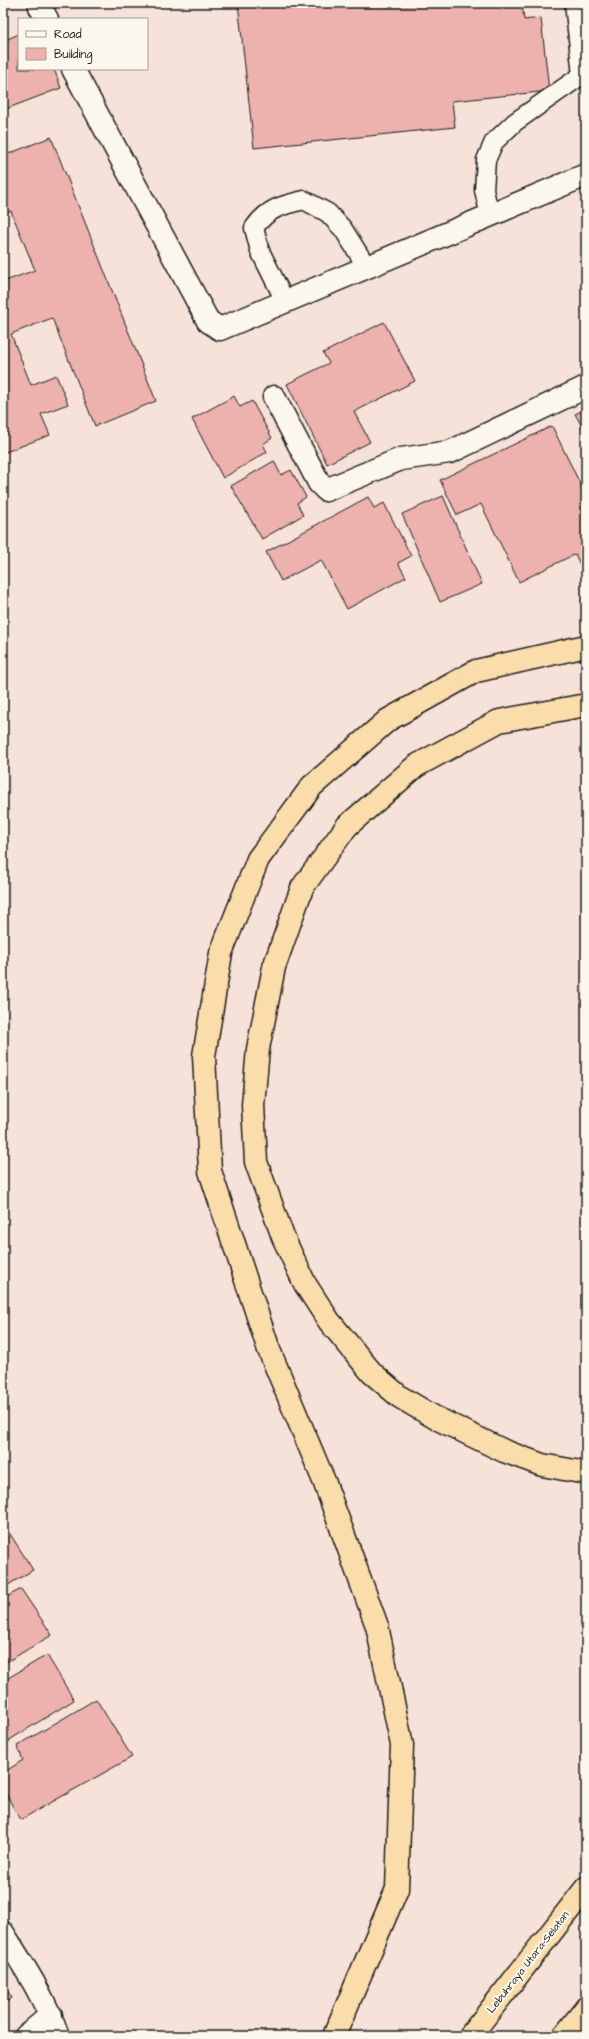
<svg xmlns="http://www.w3.org/2000/svg" width="589" height="2039" font-family="'Architects Daughter',sans-serif">
	<style>
		.building { fill: #edb2ad; stroke: #1c1c1c }
		.lines { fill: none; stroke-linecap: round; stroke-linejoin: round }
		.lane-casing { stroke: #1c1c1c; stroke-width: 21 }
		.street-casing { stroke: #1c1c1c; stroke-width: 25 }
		.highway-casing { stroke: #1c1c1c; stroke-width: 25 }
		.lane { stroke: #fbf7ec; stroke-width: 18 }
		.street { stroke: #fbf7ec; stroke-width: 22 }
		.highway { stroke: #fbddab; stroke-width: 22 }
		.labels { text-anchor: middle; dominant-baseline: central; stroke-width: 4; stroke-linejoin: round; paint-order: stroke }
		.street-label { font-size: 11px; fill: #1c1c1c; stroke: #fbf7ec }
	</style>
	<rect width="100%" height="100%" fill="#f7e2d9"/>
	<filter id="ink" filterUnits="userSpaceOnUse"><feTurbulence type="fractalNoise" baseFrequency=".025" numOctaves="2"/><feDisplacementMap in="SourceGraphic" scale="8" xChannelSelector="R" yChannelSelector="G"/><feConvolveMatrix kernelMatrix="1 2 1 2 8 2 1 2 1" color-interpolation-filters="sRGB"/></filter>
	<g filter="url(#ink)">
		<path class="building" d="M238 3H522L524 20 541 18 549 91 452 101 455 127 254 148Z
			M19 34V69H54L61 88 3 110V41Z
			M51 137 156 401 95 426 52 318 11 334 31 385 56 375 68 404 41 414 50 435 3 453V282L35 270 11 211 3 214V156Z
			M384 322 415 381 354 412 370 442 327 464 287 384 329 363 323 353Z
			M234 396 240 407 252 401 272 438 263 444 267 452 223 478 192 419Z
			M586 409V433L575 414Z
			M552 426 586 496V572L584 573 575 554 519 582 481 504 457 515 440 480Z
			M274 461 281 475 291 470 306 497 297 503 303 515 262 539 231 486Z
			M443 496 482 584 440 602 402 514Z
			M368 497 374 508 384 503 411 556 398 563 406 577 347 609 321 560 281 581 266 552Z
			M3 1523 33 1570 3 1588Z
			M21 1589 52 1635 3 1664V1599Z
			M47 1655 74 1700 3 1744V1681Z
			M96 1699 132 1757 20 1820 3 1788V1773L23 1760 17 1746Z
			M3 1984 12 1998 3 2004Z"/>
		<g class="lines">
			<g class="lane-casing">
				<path id="lane" d="M490 216 484 190 486 160 494 142 515 122 582 75 574 3
					M285 301 260 251 254 228C268 208 282 205 304 200L328 213 343 229 367 267"/>
			</g>
			<g class="street-casing">
				<path id="street" d="M40 7 47 19
					M73 69 208 321 220 329 586 175
					M274 397 319 483 326 490 401 459 450 452 586 387
					M3 1933C24 1966 45 1998 58 2036
					M26 2036 51 2015"/>
			</g>
			<g class="highway-casing">
				<path id="highway" d="M586 705 499 721 416 766 347 826 302 888 274 967 258 1049 253 1105 256 1162 283 1237 305 1284 329 1321 372 1373 400 1397 434 1417 504 1451 542 1465 586 1473
					M334 2036 397 1889 402 1745 377 1626 324 1481 269 1350 210 1171 204 1056 221 953 258 859 312 786 388 720 476 671 586 646
					M470 2036 586 1888
					M564 2036 586 2008"/>
			</g>
			<use href="#lane" class="lane"/>
			<use href="#street" class="street"/>
			<use href="#highway" class="highway"/>
		</g>
	</g>
	<g class="labels">
		<g class="street-label">
			<text transform="translate(528 1962) rotate(-52)">Lebuhraya Utara–Selatan</text>
		</g>
	</g>
	<rect width="589" height="2039" fill="none" stroke="#fbf7ec" stroke-width="16"/>
	<rect x="8" y="8" width="573" height="2023" fill="none" stroke="#1c1c1c" stroke-width="1.5" filter="url(#ink)"/>
	<rect x="18" y="18" width="130" height="52" fill="#fbf7ec" stroke="#a29f99"/>
	<rect x="26" y="31" width="20" height="6" fill="#fbf7ec" stroke="#a29f99"/>
	<text x="54" y="38" font-size="12" fill="#1c1c1c">Road</text>
	<rect x="26" y="48" width="20" height="12" fill="#edb2ad" stroke="#a29f99"/>
	<text x="54" y="58" font-size="12" fill="#1c1c1c">Building</text>
</svg>
